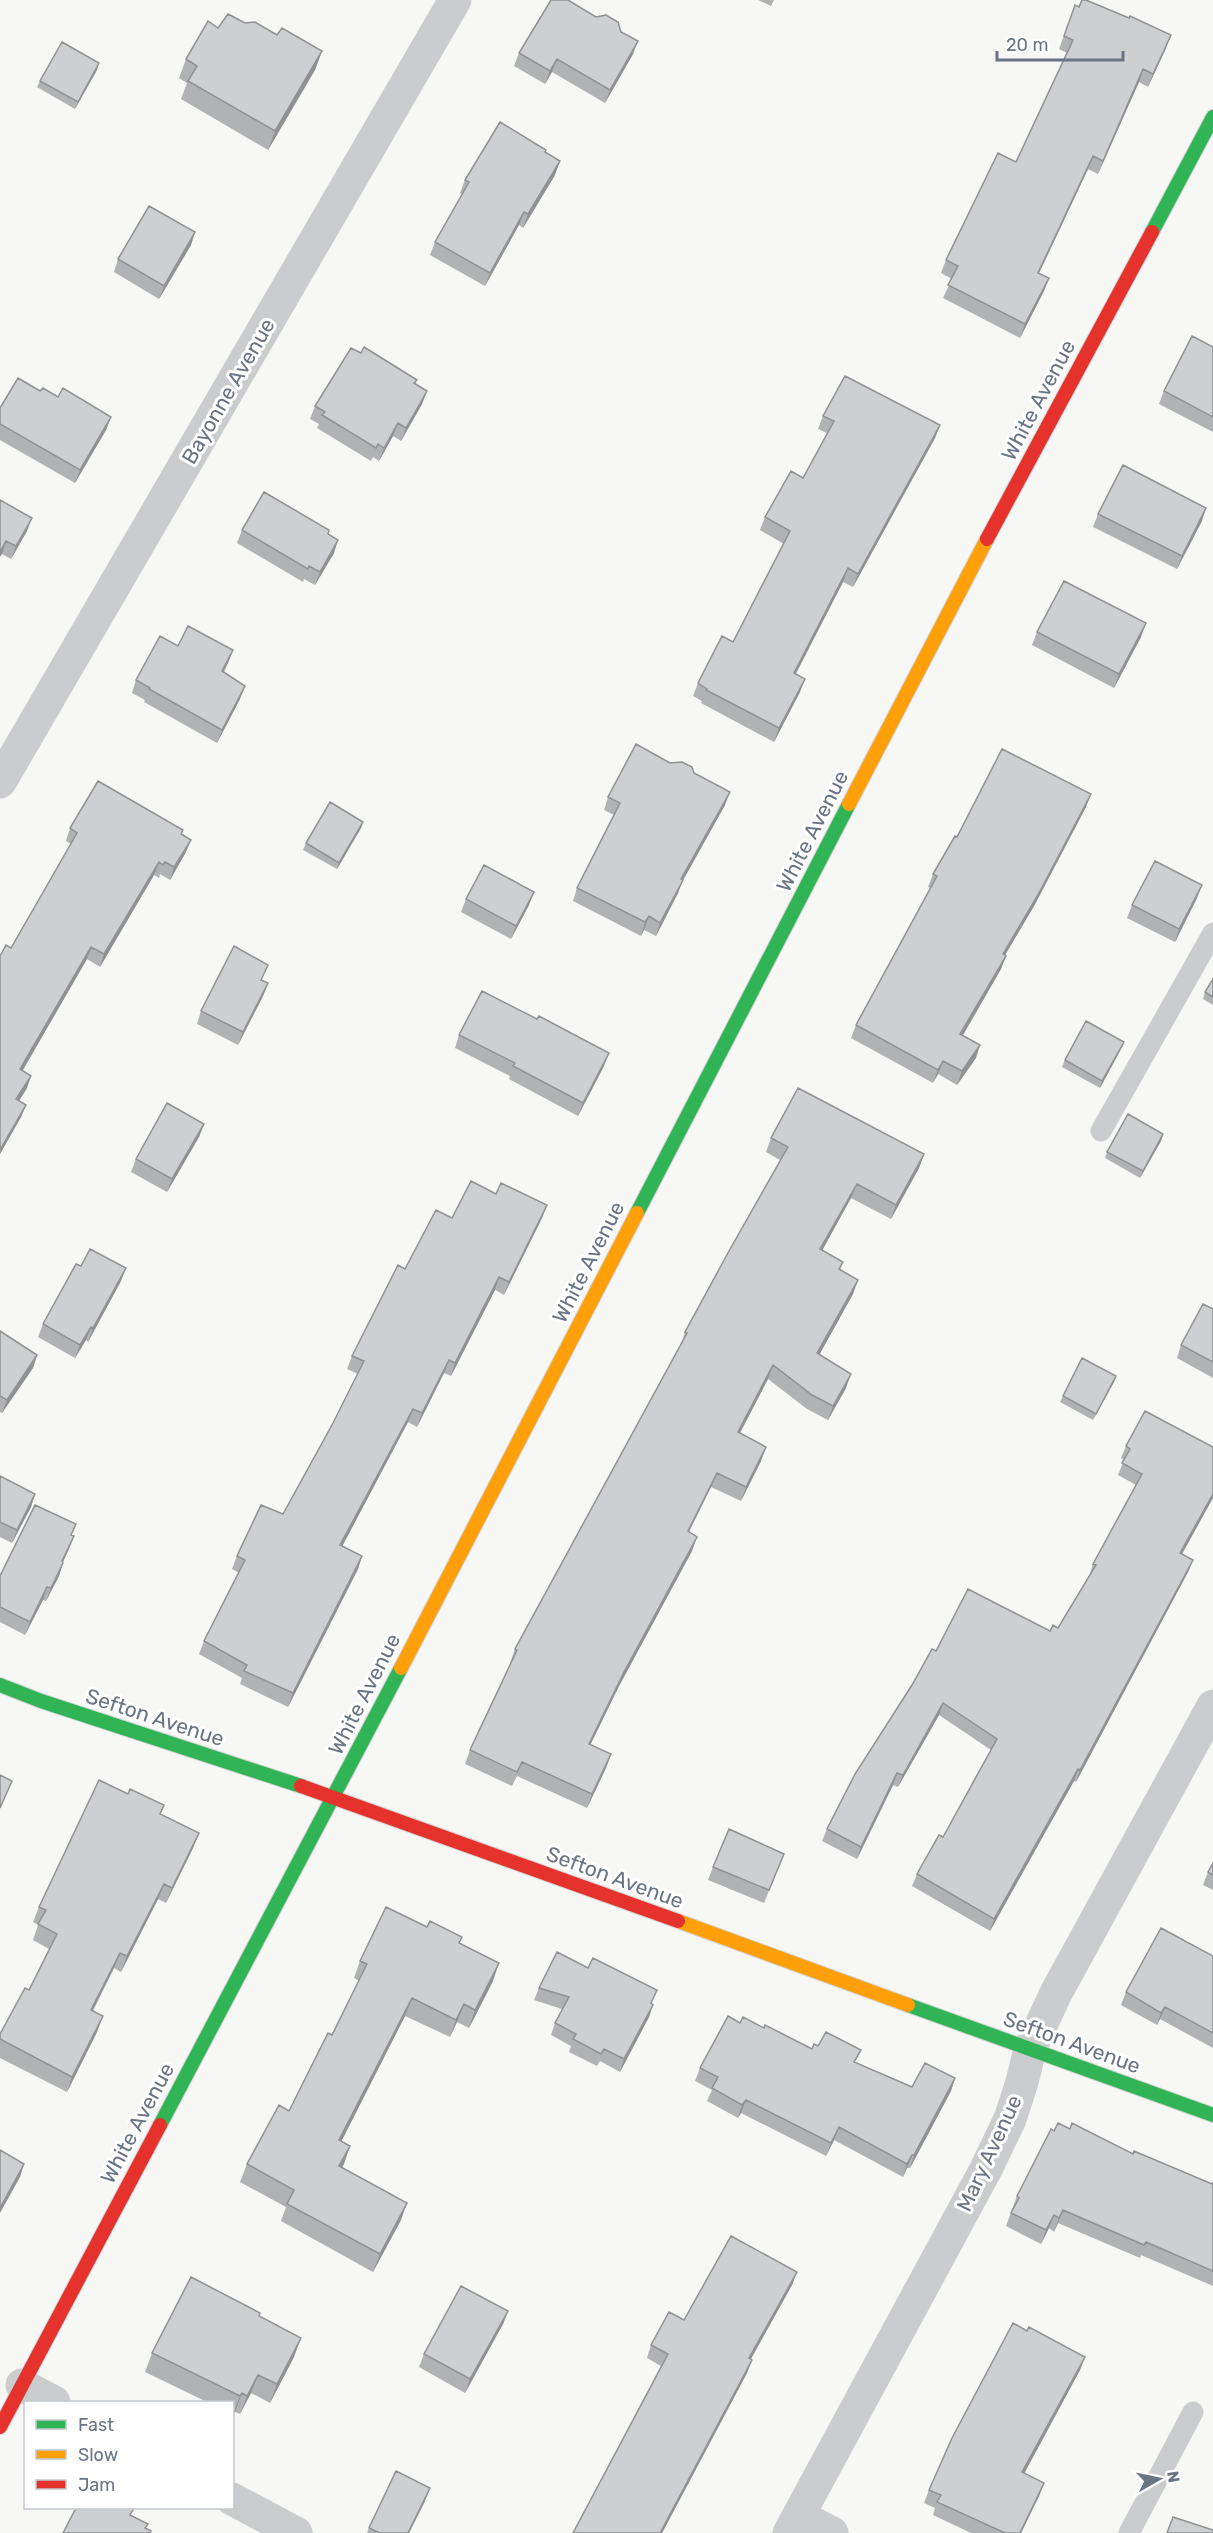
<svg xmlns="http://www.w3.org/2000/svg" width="1213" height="2533" font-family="Rubik,sans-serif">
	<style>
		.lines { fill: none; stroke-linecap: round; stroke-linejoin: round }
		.fast-casing { stroke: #d4d4d4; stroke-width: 16 }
		.slow-casing { stroke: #d4d4d4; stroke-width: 16 }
		.jam-casing { stroke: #d4d4d4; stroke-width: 16 }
		.lane { stroke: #cbcccd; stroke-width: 21 }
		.street { stroke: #cbcccd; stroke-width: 33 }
		.fast { stroke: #30b455; stroke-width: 14 }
		.slow { stroke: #ff9f0a; stroke-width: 14 }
		.jam { stroke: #e5322d; stroke-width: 14 }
		.wall { fill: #b1b2b3 }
		.shaded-wall { fill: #909192 }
		.building { fill: #cecfd0; stroke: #909192; stroke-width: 1.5 }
		.labels { text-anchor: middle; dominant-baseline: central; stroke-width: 6; stroke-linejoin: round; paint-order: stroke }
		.street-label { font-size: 21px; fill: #6a7483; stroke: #fff }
	</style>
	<rect width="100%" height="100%" fill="#f7f7f6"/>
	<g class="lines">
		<g class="fast-casing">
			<path id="fast" d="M1152 232 1213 117
				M637 1213 849 804
				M0 1685 41 1701 301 1786
				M908 2005 1213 2115
				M160 2125 401 1668"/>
		</g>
		<g class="slow-casing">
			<path id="slow" d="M849 804 987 539
				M401 1668 637 1213
				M678 1921 908 2005"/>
		</g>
		<g class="jam-casing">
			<path id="jam" d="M987 539 1152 232
				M301 1786 678 1921
				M0 2427 160 2125"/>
		</g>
		<path class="lane" d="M1101 1131 1213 933
			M1129 2533 1193 2412"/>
		<path class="street" d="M0 782 455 0
			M22 2385 54 2402
			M232 2499 296 2533
			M799 2516 832 2533
			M789 2533 986 2169 1010 2119 1022 2082 1030 2049 1056 1993 1213 1706"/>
		<use href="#fast" class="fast"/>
		<use href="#slow" class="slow"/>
		<use href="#jam" class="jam"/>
	</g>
	<path class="wall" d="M758 0H774L771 6Z
		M1075 5 1166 48 1148 87 1139 82 1098 174 1088 169 1039 273 1049 278 1044 291 1020 338 943 298 952 279 941 273 946 260 1016 162 1067 53 1059 49Z
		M596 17 621 32 633 54 605 103 552 72 545 84 514 66 519 53Z
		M245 23 322 51 315 70 268 150 181 99 187 83 179 78 186 59 218 28Z
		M97 70 75 109 37 87 40 81Z
		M546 152 555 175 523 228 519 225 485 286 430 255 435 242 462 194 460 193 465 180Z
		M195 232 191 245 159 299 114 272 118 259Z
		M1213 347V432L1159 404 1164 391Z
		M361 353 417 380 415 384 427 391 422 404 401 441 393 436 379 461 373 457 371 461 317 428 319 424 310 419 315 406Z
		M40 391 111 417 106 430 75 483 0 440V408Z
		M823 416 940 425 935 438 853 587 843 582 796 674 800 692 774 742 701 703 702 701 693 696 698 683 733 642 784 544 760 530 765 517 803 478 827 433 818 429Z
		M0 500 27 531 11 559 2 554Z
		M1098 514 1202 521 1177 569 1093 527Z
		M242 530 334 553 315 585 304 579 303 582 237 543Z
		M1037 632 1141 637 1114 688 1032 645Z
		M178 646 233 650 228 663 224 672 240 699 217 743 144 702 145 700 132 693 136 680Z
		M670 763 694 773 725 805 682 882 678 893 656 936 644 930 641 936 573 901 577 888 614 815 604 810 608 797Z
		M1086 807 1034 906 1005 955 1006 956 1001 969 963 1035 976 1058 957 1085 938 1074 933 1083 851 1038 856 1025 930 888 928 887 933 874 957 837Z
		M363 822 361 828 337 869 303 850 306 843Z
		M70 828 181 834 186 852 170 880 160 874 159 878 154 875 100 967 87 959 22 1071 27 1088 19 1101 26 1105 21 1117 0 1154V956L11 948 71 844 66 841Z
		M1197 898 1175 942 1127 918 1132 905Z
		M466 899 529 905 511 939 461 912Z
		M1213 979V1005L1203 999 1205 992Z
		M262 980 268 983 263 996 238 1045 197 1024 201 1011Z
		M459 1035 604 1066 578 1116 509 1079 510 1076 455 1048Z
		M1121 1049 1100 1088 1062 1067 1065 1060Z
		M204 1124 199 1137 167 1192 131 1172 136 1159Z
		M1163 1134 1161 1141 1140 1178 1105 1158 1107 1152Z
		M771 1138 924 1154 919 1168 891 1219 851 1198 822 1251 843 1262 840 1270 853 1294 819 1355 846 1388 828 1420 807 1409 768 1379 740 1433 761 1461 741 1501 711 1487 689 1532 692 1551 619 1686 590 1745 611 1754 606 1768 587 1808 517 1776 512 1786 465 1764 470 1750 510 1664V1663L515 1649 681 1345 685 1332 780 1160 766 1152Z
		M496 1194 547 1205 542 1218 504 1295 495 1290 451 1376 444 1373 417 1427 408 1422 342 1546 362 1556 358 1569 288 1707 240 1684 242 1678 199 1654 204 1641 239 1573 232 1569 237 1556 283 1514 333 1423 358 1374 347 1369 352 1356 405 1269 452 1218Z
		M121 1281 88 1342 86 1340 75 1358 38 1337 43 1324Z
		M1213 1309V1378L1177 1358 1181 1345Z
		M0 1331 37 1355 33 1368 2 1413 0 1412Z
		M1114 1382 1093 1420 1060 1402 1063 1396Z
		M1145 1411 1182 1554 1193 1560 1188 1572 1076 1782 1074 1781 990 1931 912 1886 917 1874 943 1837 991 1750 939 1715 898 1787 893 1785 857 1859 822 1841 827 1829 936 1651 1050 1631 1058 1628 1089 1576 1093 1564 1136 1485 1118 1475 1124 1460 1121 1458 1126 1446Z
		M0 1476 35 1494 31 1507 12 1543 0 1537Z
		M72 1535 74 1536 63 1562 59 1576 46 1601 43 1600 25 1635 0 1622V1576Z
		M161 1814 199 1833 193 1848 166 1903 158 1899 121 1972 114 1968 93 2011 97 2032 67 2092 0 2058V2034L29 1990 49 1949 33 1940 38 1925 33 1922 39 1907Z
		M784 1854 764 1903 708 1880 713 1867Z
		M1213 1863V1890L1203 1885 1208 1872Z
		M460 1944 493 1981 469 2028 457 2022 450 2037 405 2016 341 2141 344 2164 342 2167 401 2220 373 2272 281 2221 286 2207 240 2182 247 2164 289 2111 332 2035 359 1981 354 1978 360 1961Z
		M1213 1956V2048L1160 2019 1157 2025 1121 2005 1126 1992Z
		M539 1988 652 2004 649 2017 620 2072 600 2061 597 2066 569 2052 571 2046 551 2035 555 2023 562 2009 534 2000Z
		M740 2023 764 2028 812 2049 856 2063 912 2087 955 2078 951 2091 910 2168H907L903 2177 834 2140 826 2156 741 2113 738 2118 707 2101 712 2090 695 2081 700 2068Z
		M1070 2129 1212 2184 1213 2182V2286L1141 2255 1140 2258 1058 2223 1054 2232 1049 2228 1041 2244 1006 2226 1017 2196 1054 2131Z
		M797 2272 792 2285 751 2359 752 2360 747 2373 662 2533H573L661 2366 647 2358 651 2345 684 2320Z
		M508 2311 503 2324 465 2393 419 2367 424 2354Z
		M260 2313 259 2316 294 2357 270 2403 251 2393 240 2414 235 2412 233 2414 232 2403H209L145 2372 152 2353Z
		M1027 2331 1085 2357 1080 2370 1024 2473 1044 2483 1039 2496 1021 2533H971L933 2515 935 2508 924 2503 929 2490Z
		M425 2501 409 2533H367L369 2528Z"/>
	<path class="shaded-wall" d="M1171 35 1166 48 1148 87 1153 74Z
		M638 41 633 54 605 103 610 90Z
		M322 51 315 70 268 150 275 131Z
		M557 59 552 72 545 84 550 71Z
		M99 63 97 70 75 109 78 102Z
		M1143 69 1139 82 1098 174 1103 161Z
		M1093 156 1088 169 1033 286 1038 273Z
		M560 161 555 175 523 228 528 214Z
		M524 212 519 225 485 286 490 273Z
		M195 232 191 245 159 299 164 286Z
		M1049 278 1044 291 1020 338 1025 324Z
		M427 391 422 404 401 441 406 428Z
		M111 417 106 430 75 483 80 470Z
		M398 423 393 436 379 461 384 448Z
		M940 425 935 438 853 587 858 574Z
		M1206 508 1202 521 1177 569 1182 556Z
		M32 518 27 531 11 559 16 546Z
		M338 540 334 553 315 585 320 572Z
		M6 541 2 554 0 557V552Z
		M848 568 843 582 789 686 794 673Z
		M1146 623 1141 637 1114 688 1119 674Z
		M233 650 228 663 217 684 222 671Z
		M805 679 800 692 774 742 779 728Z
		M245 686 240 699 217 743 222 730Z
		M730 792 725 805 682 882 678 893 656 936 660 923 681 879Z
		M1091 794 1086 807 1034 906 998 967 1003 954Z
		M363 822 361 828 337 869 339 863Z
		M191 840 186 852 170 880 174 867Z
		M159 862 154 875 100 967 104 954Z
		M1202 885 1197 898 1175 942 1179 929Z
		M534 892 529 905 511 939 516 926Z
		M649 916 644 930 641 936 645 922Z
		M91 947 87 959 16 1082 20 1069Z
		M1006 956 1001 969 956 1047 960 1034Z
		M268 983 263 996 238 1045 243 1032Z
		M1124 1042 1121 1049 1100 1088 1102 1081Z
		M980 1045 976 1058 957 1085 962 1071Z
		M609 1053 604 1066 578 1116 583 1103Z
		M943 1061 938 1074 933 1083 938 1070Z
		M31 1076 27 1088 12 1112 16 1099Z
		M26 1105 21 1117 0 1154V1150Z
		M204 1124 199 1137 167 1192 172 1179Z
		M1163 1134 1161 1141 1140 1178 1143 1171Z
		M924 1154 919 1168 891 1219 896 1205Z
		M857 1184 851 1198 815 1263 820 1249Z
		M547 1205 542 1218 504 1295 509 1282Z
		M126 1268 121 1281 88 1342 93 1328Z
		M499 1277 495 1290 451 1376 455 1363Z
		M858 1280 853 1294 812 1368 817 1353Z
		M91 1327 86 1340 75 1358 80 1345Z
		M37 1355 33 1368 2 1413 7 1400Z
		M449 1360 444 1373 417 1427 422 1413Z
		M773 1365 768 1379 733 1446 738 1432Z
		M851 1374 846 1388 828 1420 833 1406Z
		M1116 1376 1114 1382 1093 1420 1096 1414Z
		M413 1409 408 1422 336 1558 340 1545Z
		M766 1447 761 1461 741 1501 746 1487Z
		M717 1473 711 1487 682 1545 688 1531Z
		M35 1494 31 1507 12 1543 17 1530Z
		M1213 1494V1498L1176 1565 1180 1553Z
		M74 1536 69 1549 57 1575 62 1561Z
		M697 1537 692 1551 619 1686 584 1758 589 1744 624 1672Z
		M362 1556 358 1569 288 1707 293 1693Z
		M1193 1560 1188 1572 1076 1782 1080 1770Z
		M63 1563 59 1576 46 1601 51 1588Z
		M47 1587 43 1600 25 1635 30 1622Z
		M943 1703 939 1715 898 1787 903 1775Z
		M611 1754 606 1768 587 1808 592 1794Z
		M1078 1769 1074 1781 990 1931 994 1919Z
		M897 1773 893 1785 857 1859 861 1847Z
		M199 1833 193 1848 166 1903 172 1888Z
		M164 1884 158 1899 121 1972 127 1956Z
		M120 1953 114 1968 85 2025 91 2010Z
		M499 1963 493 1981 469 2028 475 2010Z
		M412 1998 405 2016 333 2158 339 2140Z
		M464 2004 457 2022 450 2037 456 2020Z
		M653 2005 649 2017 620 2072 624 2059Z
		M1165 2007 1160 2019 1157 2025 1161 2013Z
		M103 2016 97 2032 67 2092 72 2077Z
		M955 2078 951 2091 910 2168 914 2155Z
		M746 2100 741 2113 738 2118 742 2105Z
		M839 2127 834 2140 826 2156 831 2143Z
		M350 2146 344 2164 333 2184 339 2166Z
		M912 2155 907 2168 903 2177 907 2164Z
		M24 2164 20 2177 0 2213V2208Z
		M407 2203 401 2220 373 2272 380 2254Z
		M1063 2210 1058 2223 1054 2232 1059 2218Z
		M1054 2215 1049 2228 1041 2244 1046 2230Z
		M797 2272 792 2285 744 2371 749 2358Z
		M508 2311 503 2324 465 2393 470 2379Z
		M301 2338 294 2357 270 2403 277 2384Z
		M1085 2357 1080 2370 1018 2485 1022 2472Z
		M752 2360 747 2373 662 2533H660Z
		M258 2375 251 2393 240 2414 247 2396Z
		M242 2393 235 2412 233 2414 240 2396Z
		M1044 2483 1039 2496 1021 2533H1020Z
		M430 2488 425 2501 409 2533H408Z"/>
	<path class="building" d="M551 0H568L596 17 606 15 618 22 621 32 638 41 610 90 557 59 550 71 519 53Z
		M1082 0H1086L1129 18 1130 16 1171 35 1153 74 1143 69 1103 161 1093 156 1038 273 1049 278 1025 324 948 285 958 266 946 260 998 153 1016 162 1073 40 1064 36 1075 5 1079 7Z
		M228 14 245 23 255 22 277 35 282 28 322 51 275 131 188 81 197 66 186 59 208 21 218 28Z
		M62 42 99 63 78 102 40 81Z
		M500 122 546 150 545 152 560 161 528 214 524 212 490 273 435 242 469 182 465 180Z
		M149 206 195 232 164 286 118 259Z
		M1192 336 1213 347V417L1164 391Z
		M364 347 417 380 414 383 427 391 406 428 398 423 384 448 378 444 376 448 322 415 325 412 315 406 351 348 361 353Z
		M845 376 940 425 858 574 848 568 794 673 805 679 779 728 706 690 707 689 698 683 722 636 733 642 790 531 765 517 791 471 803 478 834 421 823 416Z
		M18 378 40 391 43 388 58 397 63 388 111 417 80 470 0 424V408Z
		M1123 465 1206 508 1182 556 1098 514Z
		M264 492 329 530 328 534 338 540 320 572 309 566 308 569 242 530Z
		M0 500 32 518 16 546 6 541 0 552Z
		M1064 581 1146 623 1119 674 1037 632Z
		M188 626 233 650 222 671 245 686 222 730 149 689 150 688 136 680 160 636 178 646Z
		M636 744 670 763 682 762 692 767 694 773 730 792 681 879 683 880 660 923 649 916 645 922 577 888 620 803 608 797Z
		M1002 749 1091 794 1039 893 1003 954 1006 956 960 1034 980 1045 962 1071 943 1061 938 1070 856 1025 937 876 933 874 955 836 957 837Z
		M98 781 183 830 181 834 191 840 174 867 165 862 163 865 159 862 104 954 91 947 20 1069 31 1076 16 1099 26 1105 0 1150V956L6 945 11 948 77 833 70 828Z
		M330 802 363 822 339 863 306 843Z
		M1155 861 1202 885 1179 929 1132 905Z
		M484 865 534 892 516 926 466 899Z
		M234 946 268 965 261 980 268 983 243 1032 201 1011Z
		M1213 979V997L1205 992Z
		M482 991 537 1019 539 1016 609 1053 583 1103 513 1066 515 1063 459 1035Z
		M1086 1021 1124 1042 1102 1081 1065 1060Z
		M798 1088 924 1154 896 1205 857 1184 820 1249 843 1262 839 1269 858 1280 817 1353 851 1374 833 1406 812 1395 773 1365 738 1432 766 1447 746 1487 717 1473 688 1531 697 1537 624 1672 589 1744 611 1754 592 1794 522 1762 517 1772 470 1750 517 1650 515 1649 687 1333 685 1332 729 1251 788 1147 771 1138Z
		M167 1103 204 1124 172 1179 136 1159Z
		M1128 1114 1163 1134 1143 1171 1107 1152Z
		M471 1181 496 1194 501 1183 547 1205 509 1282 499 1277 455 1363 449 1360 422 1413 413 1409 340 1545 362 1556 293 1693 244 1671 247 1665 204 1641 245 1560 237 1556 261 1505 283 1514 333 1423 364 1361 352 1356 398 1265 405 1269 436 1210 452 1218Z
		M90 1249 126 1268 93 1328 91 1327 80 1345 43 1324 76 1264 81 1266Z
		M1203 1304 1213 1309V1362L1181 1345Z
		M0 1331 37 1355 7 1400 0 1396Z
		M1082 1358 1116 1376 1096 1414 1063 1396Z
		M1145 1411 1213 1447V1494L1180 1553 1193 1560 1080 1770 1078 1769 994 1919 917 1874 939 1835 943 1837 997 1739 943 1703 903 1775 897 1773 861 1847 827 1829 855 1774 912 1685 932 1649 936 1651 968 1589 1050 1631 1053 1625 1058 1628 1096 1565 1093 1564 1142 1474 1122 1463 1130 1449 1126 1446Z
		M0 1476 35 1494 17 1530 0 1522Z
		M35 1505 76 1524 71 1535 74 1536 62 1561 63 1563 51 1588 47 1587 30 1622 0 1607V1576Z
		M0 1775 12 1781 0 1808Z
		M99 1780 128 1794 130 1789 164 1805 160 1814 199 1833 172 1888 164 1884 127 1956 120 1953 91 2010 103 2016 72 2077 0 2039V2034L25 1988 29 1990 57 1934 38 1924 46 1910 39 1907Z
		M729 1829 784 1854 769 1890 713 1867Z
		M1213 1863V1875L1208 1872Z
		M386 1907 427 1927 430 1921 462 1937 459 1943 499 1963 475 2010 464 2004 456 2020 412 1998 339 2140 350 2146 339 2166 407 2203 380 2254 287 2204 294 2190 247 2164 279 2105 289 2111 328 2033 332 2035 367 1964 360 1961Z
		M1161 1928 1213 1956V2033L1165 2007 1161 2013 1126 1992Z
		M557 1952 588 1968 593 1958 657 1990 651 2003 653 2005 624 2059 604 2049 601 2054 573 2039 576 2034 555 2023 569 1997 539 1988Z
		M728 2016 740 2023 743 2017 764 2028 765 2025 812 2049 814 2044 818 2046 826 2032 861 2050 854 2062 912 2087 925 2063 955 2078 914 2155H912L907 2164 839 2127 831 2143 746 2100 742 2105 712 2088 718 2077 700 2068Z
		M1058 2123 1070 2129 1072 2123 1133 2154 1134 2151 1212 2184 1213 2182V2271L1146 2242 1144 2245 1063 2210 1059 2218 1054 2215 1046 2230 1011 2213 1019 2198 1017 2196 1051 2129 1054 2131Z
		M0 2150 24 2164 0 2208Z
		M731 2236 797 2272 749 2358 752 2360 660 2533H573L668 2354 651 2345 669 2312 684 2320Z
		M191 2277 260 2313 259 2316 301 2338 277 2384 258 2375 247 2396 242 2393 240 2396 152 2353Z
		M461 2286 508 2311 470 2379 424 2354Z
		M1013 2323 1027 2331 1029 2327 1085 2357 1022 2472 1044 2483 1020 2533H1005L937 2502 941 2495 929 2490 952 2438Z
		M396 2471 430 2488 408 2533H380L369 2528Z
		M76 2508H134L130 2515 148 2524 145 2528 151 2531 150 2533H63Z
		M1173 2517 1213 2530V2533H1167Z"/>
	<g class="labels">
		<g class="street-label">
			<text transform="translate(228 391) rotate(-60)">Bayonne Avenue</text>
			<text transform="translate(1038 400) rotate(-62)">White Avenue</text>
			<text transform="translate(812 831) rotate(-63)">White Avenue</text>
			<text transform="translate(588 1262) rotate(-63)">White Avenue</text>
			<text transform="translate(364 1694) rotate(-63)">White Avenue</text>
			<text transform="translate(155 1717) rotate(18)">Sefton Avenue</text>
			<text transform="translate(615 1877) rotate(20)">Sefton Avenue</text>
			<text transform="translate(1072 2042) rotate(20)">Sefton Avenue</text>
			<text transform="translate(137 2123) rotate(-62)">White Avenue</text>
			<text transform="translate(989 2153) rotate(-65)">Mary Avenue</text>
		</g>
	</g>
	<rect x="24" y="2401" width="210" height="108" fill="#ffffff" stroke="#c3c7cd" stroke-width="1.5"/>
	<rect x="36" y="2420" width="30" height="9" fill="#30b455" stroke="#c3c7cd" stroke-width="1.5"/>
	<text x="78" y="2431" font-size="18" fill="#6a7483">Fast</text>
	<rect x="36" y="2450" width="30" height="9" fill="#ff9f0a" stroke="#c3c7cd" stroke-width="1.5"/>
	<text x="78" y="2461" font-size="18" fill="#6a7483">Slow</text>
	<rect x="36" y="2480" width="30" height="9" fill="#e5322d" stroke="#c3c7cd" stroke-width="1.5"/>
	<text x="78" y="2491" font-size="18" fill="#6a7483">Jam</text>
	<g transform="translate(1159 2479) rotate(81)" stroke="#ffffff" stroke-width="4.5" paint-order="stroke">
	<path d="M0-4.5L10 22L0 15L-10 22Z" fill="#6a7483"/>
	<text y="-9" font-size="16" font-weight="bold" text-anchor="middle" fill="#6a7483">N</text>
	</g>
	<path d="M997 51v9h126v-9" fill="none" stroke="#6a7483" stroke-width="3"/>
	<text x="1006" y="51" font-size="18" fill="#6a7483" stroke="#ffffff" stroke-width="4.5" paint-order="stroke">20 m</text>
</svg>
